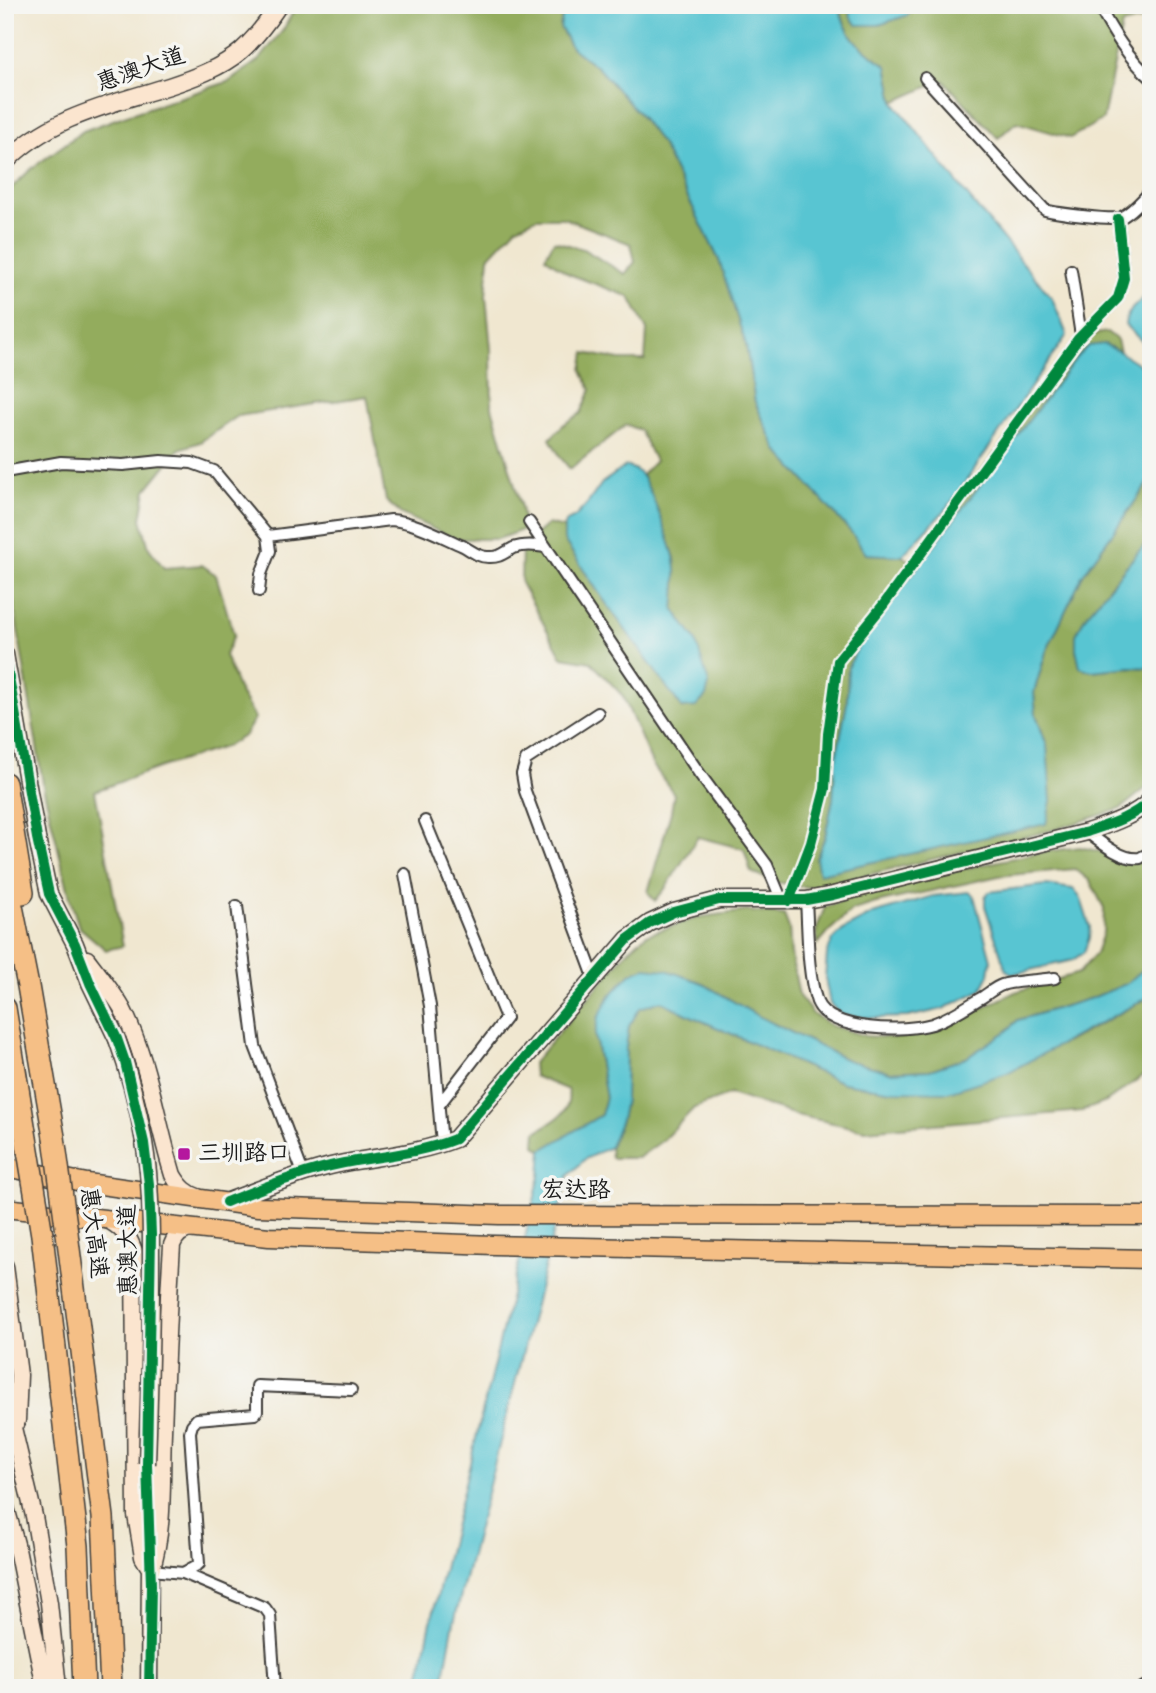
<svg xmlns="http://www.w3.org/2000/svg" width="1156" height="1693" font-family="Mynerve,'LXGW WenKai TC',sans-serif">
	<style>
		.forest { fill: #93ac5d; stroke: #58643c; stroke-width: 2 }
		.water { fill: #59c5d2; stroke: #3a7077; stroke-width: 2 }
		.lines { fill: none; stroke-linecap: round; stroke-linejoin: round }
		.street-casing { stroke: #3c3a37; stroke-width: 14 }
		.secondary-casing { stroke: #3c3a37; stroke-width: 19 }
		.primary-casing { stroke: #3c3a37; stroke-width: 21 }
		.highway-casing { stroke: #3c3a37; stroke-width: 24 }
		.street { stroke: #fff; stroke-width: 10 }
		.secondary { stroke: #fbe5cf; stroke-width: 16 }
		.primary { stroke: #f5bf86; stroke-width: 18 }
		.highway { stroke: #f5bf86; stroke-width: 21 }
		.secondary-bridge-casing { stroke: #3c3a37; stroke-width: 19; stroke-linecap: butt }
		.highway-bridge-casing { stroke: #3c3a37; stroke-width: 24; stroke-linecap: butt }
		.secondary-bridge { stroke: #fbe5cf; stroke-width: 16 }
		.highway-bridge { stroke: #f5bf86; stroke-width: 21 }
		.cycleway-casing { stroke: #f6f6f2; stroke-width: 15 }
		.cycleway { stroke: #00873e; stroke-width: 10 }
		.poi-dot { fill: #b5179e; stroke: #f6f6f2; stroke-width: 2.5 }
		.labels { text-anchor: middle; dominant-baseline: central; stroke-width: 7; stroke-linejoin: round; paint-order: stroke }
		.street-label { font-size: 23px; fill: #1c1c1c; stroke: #f6f6f2 }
		.poi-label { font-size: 23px; fill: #1c1c1c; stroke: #f6f6f2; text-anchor: start }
	</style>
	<rect width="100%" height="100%" fill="#f6f6f2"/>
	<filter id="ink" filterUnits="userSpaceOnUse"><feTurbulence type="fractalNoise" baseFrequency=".0143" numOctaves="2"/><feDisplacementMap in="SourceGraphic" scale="14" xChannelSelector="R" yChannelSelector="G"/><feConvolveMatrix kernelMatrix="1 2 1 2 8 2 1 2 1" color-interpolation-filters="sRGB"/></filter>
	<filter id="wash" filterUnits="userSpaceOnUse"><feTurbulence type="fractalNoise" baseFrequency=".00686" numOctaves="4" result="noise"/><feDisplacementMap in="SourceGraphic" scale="28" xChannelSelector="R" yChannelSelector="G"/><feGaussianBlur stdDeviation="1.57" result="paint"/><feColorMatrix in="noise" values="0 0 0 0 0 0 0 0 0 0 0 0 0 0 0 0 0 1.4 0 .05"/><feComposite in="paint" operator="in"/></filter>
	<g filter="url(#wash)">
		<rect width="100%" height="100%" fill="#f0e7d0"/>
		<path class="forest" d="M297 5H565L560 27 571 47 597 67 639 114 662 145 719 260 746 345 755 402 777 450 851 532 866 554 902 556 911 562 1084 339 1096 334 1107 332 1117 340 1120 352 1104 344 848 667 847 703 835 764 833 799 825 837 816 859 1047 746 1036 714 1034 693 1046 652 1082 576 1151 479V539L1111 584 1076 635V649L1080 667 1091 671 1130 667 1151 668V784L1120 809 1053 830 813 888 775 882 751 872 744 849 698 837 665 889 655 901 648 892 671 812 674 794 652 764 623 696 591 662 562 657 521 583 522 546 548 524 564 528V540L601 596 682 708 695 639 674 610 676 576 675 558 658 511 642 475 655 461 640 430 626 425 570 469 561 458 550 439 563 425 581 413 591 390 582 370 585 353 620 360H645L647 330 630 297 569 274 545 257 554 241 583 249 625 274 635 262 631 244 564 218H536L517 227 489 257 486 296 491 349 492 407 521 507 525 529 498 539H455L401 514 386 501 367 396 238 416 200 442 179 449 146 490 141 519 149 548 164 568 202 565 216 575 234 635 225 655 239 691 255 718 245 735 227 746 158 768 95 791 123 946 106 950 79 927 71 902 44 790 5 551V194L31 169 83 131 124 116 230 81 260 59 283 30Z
			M839 5H848L851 18 857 25H879L908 15 913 5H1151V24L1147 19 1122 25 1103 119 1070 138 1016 122 998 138 943 80 894 102 887 66C860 47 846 39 839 5Z
			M1080 847C1089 849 1099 851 1107 854 1122 859 1136 867 1151 859V963L1127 984 1092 998 1018 1020 1007 1031 966 1058 930 1070 890 1072 847 1060 760 1017 700 982 645 968 630 974 609 997 595 1035 606 1098 601 1115 542 1150 535 1145 536 1132C554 1120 572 1115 568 1090L534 1076 533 1063 629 950 646 935 700 917 747 911 784 915 789 928 791 954 799 996 813 1014 832 1026 866 1036 896 1038 936 1031 1015 992 1079 973 1096 953 1103 933 1104 908 1090 881 1075 869 999 876 876 903 851 911 829 931 818 944 816 931 825 907 861 894 963 869 1036 853Z
			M1151 996V1070L1106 1102 1082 1111 865 1130 796 1115 730 1094 694 1108 663 1140 638 1158H611L610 1147 621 1120 625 1100 626 1047 629 1026 640 1008 661 1001 691 1016 843 1083 893 1091 1067 1042Z"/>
		<path class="water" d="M565 5H839C846 39 860 47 887 66L894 102 966 194 1052 298 1067 335 948 507 902 556 866 554 851 532 777 450 755 402 746 345 719 260 662 145 639 114 597 67 571 47 560 27Z
			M848 5H913L908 15 879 25H857L851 18Z
			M1151 292V350L1125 325C1126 310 1140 301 1151 292Z
			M1104 344 1120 352 1151 372V479L1082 576 1046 652 1034 692 1036 715 1047 746 1051 801 1046 824 819 874 816 859 825 837 833 799 835 764 847 703 848 667 860 643 1077 357 1088 346Z
			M626 466C631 468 636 469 640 474 649 483 672 546 675 561 678 577 675 594 674 610L695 639 709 684 706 696 696 707 682 708 601 596 564 540V528L567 521 575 517 587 504 602 483Z
			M1151 539V668L1130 667 1091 671 1080 667 1076 649V635L1085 617 1138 552Z
			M1046 885 1073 889 1080 896 1090 927 1089 938 1084 952 1073 960 1013 974 1006 970 985 906V897L989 892Z
			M969 892 974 896 991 960 989 975 981 990 943 1009 908 1017 871 1018 842 1015 830 1004 825 978 827 954 832 941 844 929 873 914 933 896Z
			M1151 963V996L1007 1073 948 1092 893 1091 843 1083 691 1016 661 1001 640 1008 629 1026 626 1047 625 1100 621 1120 610 1147 585 1159 568 1176 453 1626 442 1688H417L431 1622 540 1176 542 1150 601 1115 606 1098 595 1035 598 1018 609 997 630 974 645 968 666 970 700 982 760 1017 847 1060 890 1072 930 1070 966 1058 1007 1031 1018 1020 1092 998 1126 984Z"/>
	</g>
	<g filter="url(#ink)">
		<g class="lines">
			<g class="street-casing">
				<path id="street" d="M1098 5C1112 31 1128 58 1151 78
					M925 78 1045 210C1056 213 1114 221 1122 217 1133 211 1142 200 1151 191
					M1071 270 1081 336
					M5 472 61 462 123 465 161 461 192 463 214 471 268 536 270 551 261 574 259 591
					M529 522 699 773 767 865 782 901
					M268 536 391 520C416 522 440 536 463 546 472 551 478 557 488 557 499 558 504 553 513 548 524 544 535 545 546 547
					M425 821 506 1018 439 1105
					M1087 832C1100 842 1123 861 1140 858 1141 857 1150 853 1151 853
					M405 874 430 1006 442 1144
					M806 900C808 931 807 973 817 1002 829 1032 906 1032 932 1024 950 1018 968 1006 984 996 990 992 996 987 1002 985 1011 981 1044 980 1055 978
					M789 901 811 843 825 789 828 734 838 661 884 604 1078 339 1118 298 1124 278 1118 219
					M237 906 255 1046 303 1173
					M594 977 525 791 522 774 526 760 598 713
					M151 1570 183 1573 265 1608 270 1615 275 1688
					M183 1573 199 1564 190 1432 192 1425 197 1419 255 1414 257 1411V1386L351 1390
					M1142 1688 1151 1683"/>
			</g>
			<g class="secondary-casing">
				<path id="secondary" d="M5 163C48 117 112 104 169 86 193 78 221 68 241 51 256 38 268 21 279 5
					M5 654 37 838 49 894 75 944 90 983 117 1039
					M87 959C99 975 112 991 122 1008 149 1060 156 1120 173 1175 180 1187 187 1194 200 1198
					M226 1202C265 1187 304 1171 344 1163 382 1156 420 1153 455 1139L628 939 650 923 674 912 719 900H806L833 895 1087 832C1110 824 1133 817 1151 800
					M107 1220C121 1226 129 1236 134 1251L136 1515 143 1557 151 1570
					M5 1266 19 1375 17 1421
					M5 1394 34 1516 49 1603 58 1688
					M147 1464 149 1535
					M5 1504 16 1544 45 1688
					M151 1570C165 1529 161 1476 163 1432 165 1370 168 1308 172 1245 176 1234 184 1228 196 1229
					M149 1688 150 1561"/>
			</g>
			<g class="primary-casing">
				<path id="primary" d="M5 1167 87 1183 258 1207 499 1215 1151 1216
					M5 1208 269 1237 494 1245 1151 1259"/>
			</g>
			<g class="highway-casing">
				<path id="highway" d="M5 783 23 893
					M5 871 28 986 54 1137
					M5 1008 26 1138
					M67 1233 103 1517 111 1688
					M42 1235 78 1546 84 1688"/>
			</g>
			<use href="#street" class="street"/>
			<use href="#secondary" class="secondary"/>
			<use href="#primary" class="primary"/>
			<use href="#highway" class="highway"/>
			<g class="secondary-bridge-casing">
				<path id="secondary-bridge" d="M117 1039C129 1072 138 1107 144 1142 152 1188 151 1235 151 1282 151 1343 149 1404 147 1464"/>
			</g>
			<g class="highway-bridge-casing">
				<path id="highway-bridge" d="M54 1137 67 1233
					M26 1138 42 1235"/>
			</g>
			<use href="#secondary-bridge" class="secondary-bridge"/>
			<use href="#highway-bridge" class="highway-bridge"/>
			<g class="cycleway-casing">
				<path id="cycleway" d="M5 654 37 838 49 894 75 944 90 983 117 1039 125 1062 144 1143 149 1184 151 1235 147 1464 151 1585 149 1688
					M789 901 811 843 825 789 828 734 838 661 884 604 1078 339 1118 298 1124 278 1118 219
					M226 1202C265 1187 304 1171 344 1163 382 1156 420 1153 455 1139L628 939 650 923 674 912 719 900H806L833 895 1087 832C1110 824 1133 817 1151 800"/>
			</g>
			<use href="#cycleway" class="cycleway"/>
		</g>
	</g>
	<rect class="poi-dot" x="177" y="1147" width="14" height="14" rx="3.5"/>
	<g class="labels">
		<g class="street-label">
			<text transform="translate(141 70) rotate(-19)">惠澳大道</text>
			<text x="576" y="1191">宏达路</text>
			<text transform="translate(93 1233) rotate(83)">惠大高速</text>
			<text transform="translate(129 1250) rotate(-91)">惠澳大道</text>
		</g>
		<g class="poi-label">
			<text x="198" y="1154">三圳路口</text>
		</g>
	</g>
	<rect width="1156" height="1693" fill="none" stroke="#f6f6f2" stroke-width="28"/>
</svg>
